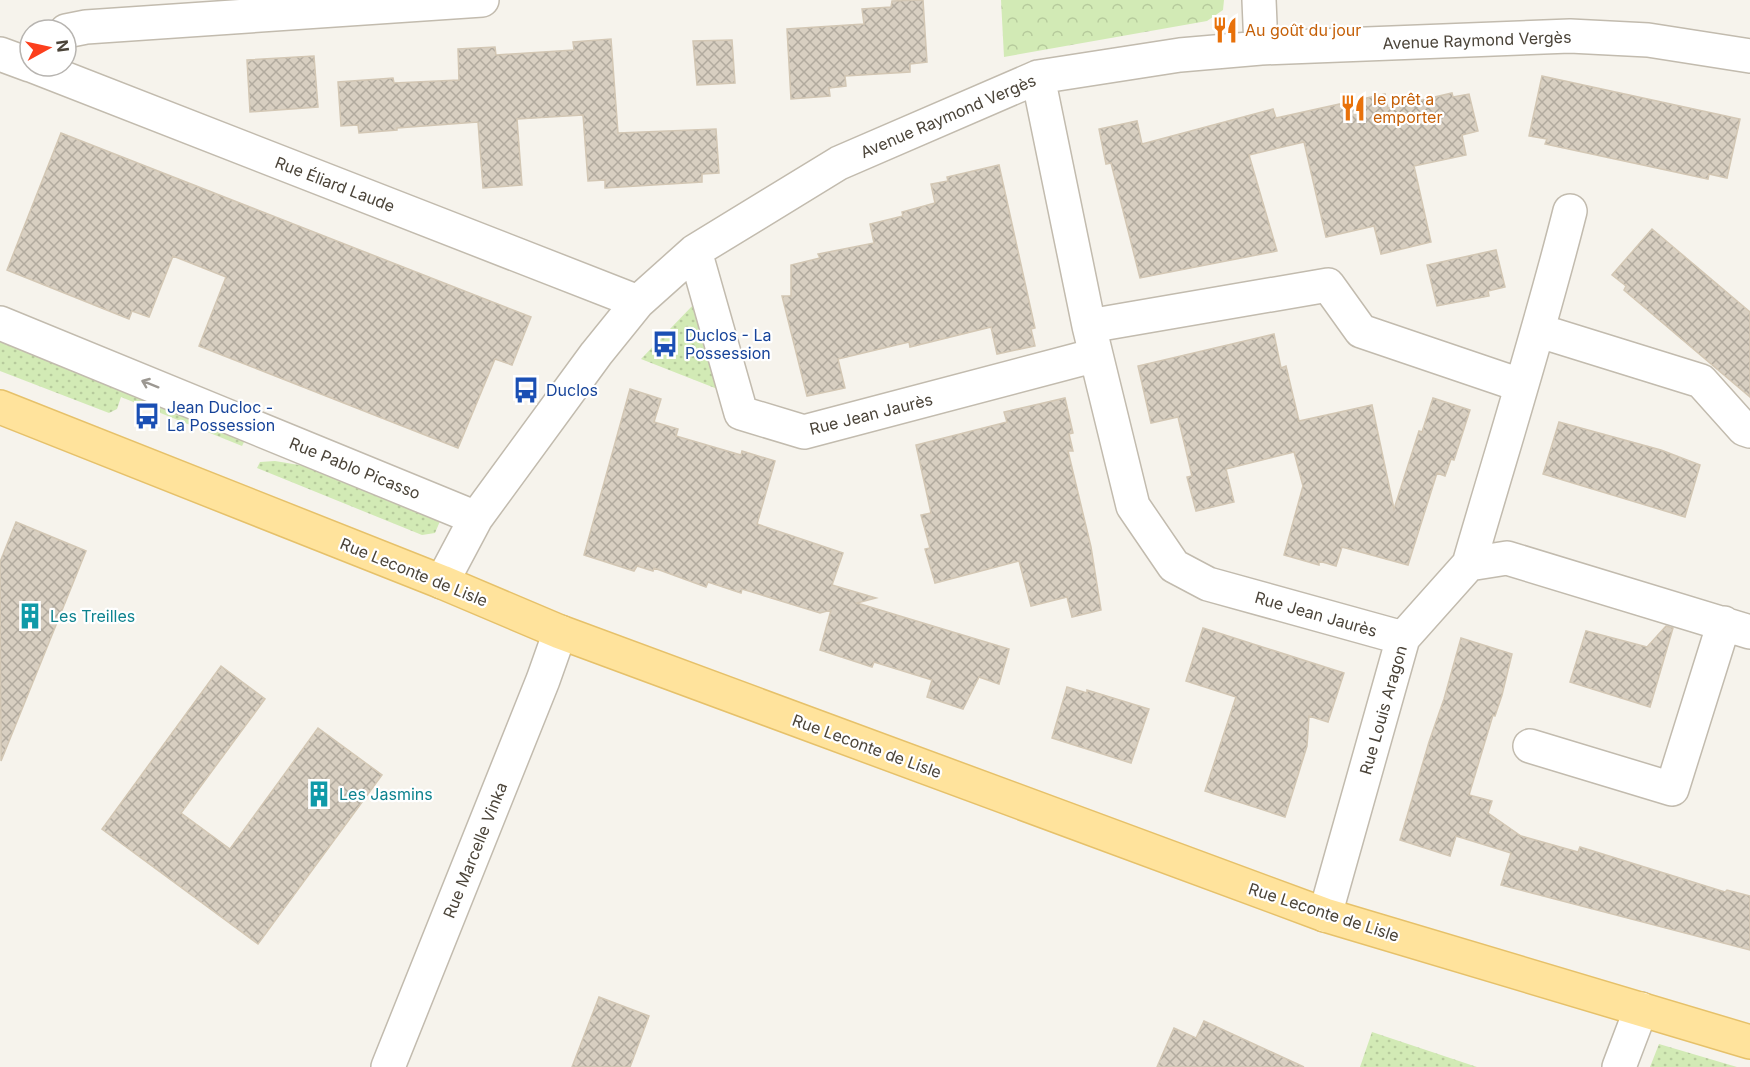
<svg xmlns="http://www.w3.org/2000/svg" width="1750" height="1067" font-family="Inter,sans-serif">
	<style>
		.grass { fill: url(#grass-dots) }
		.park { fill: url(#park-crowns) }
		.building { fill: url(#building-cross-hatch); stroke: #d3c7b4; stroke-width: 1.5 }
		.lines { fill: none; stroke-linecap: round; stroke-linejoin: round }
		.minor-casing { stroke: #c2bbae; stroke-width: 36 }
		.primary-casing { stroke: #e6c16a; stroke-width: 36 }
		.minor { stroke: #fff; stroke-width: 33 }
		.primary { stroke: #ffe39c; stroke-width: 33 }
		.oneway { stroke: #9c9892 }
		.labels { text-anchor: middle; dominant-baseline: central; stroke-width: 4.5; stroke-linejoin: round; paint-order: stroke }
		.food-label { font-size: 16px; fill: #c56008; stroke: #fff; text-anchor: start }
		.street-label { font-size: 16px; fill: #4b4439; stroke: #fff }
		.transit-label { font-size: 16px; fill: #164399; stroke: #fff; text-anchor: start }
		.culture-label { font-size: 16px; fill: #0d838f; stroke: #fff; text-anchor: start }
	</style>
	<defs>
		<pattern id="grass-dots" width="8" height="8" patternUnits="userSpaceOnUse" patternTransform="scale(1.5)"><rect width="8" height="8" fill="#d2eab5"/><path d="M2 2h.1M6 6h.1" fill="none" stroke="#b6ca9c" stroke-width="1.8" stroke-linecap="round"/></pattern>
		<pattern id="park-crowns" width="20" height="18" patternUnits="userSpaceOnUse" patternTransform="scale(1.5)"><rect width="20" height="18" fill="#d2eab5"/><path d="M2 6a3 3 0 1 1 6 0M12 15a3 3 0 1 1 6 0" fill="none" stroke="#b6ca9c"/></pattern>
		<pattern id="building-cross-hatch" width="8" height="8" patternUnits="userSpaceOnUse" patternTransform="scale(1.5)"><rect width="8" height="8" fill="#d8cfc1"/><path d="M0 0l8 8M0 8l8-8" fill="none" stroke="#b1aa9e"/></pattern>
	</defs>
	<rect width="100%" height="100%" fill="#f6f3ec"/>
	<path class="grass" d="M695 303 720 390 641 359Z
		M0 335 248 434 242 446 121 397 117 409 109 413 0 371Z
		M275 461 348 473 443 514 435 533 422 535 257 468 260 462Z
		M1372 1032 1477 1067H1360Z
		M1659 1044 1737 1067H1650Z"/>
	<path class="park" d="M1001 0H1224L1223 10 1207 21 1004 57Z"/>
	<path class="building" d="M923 0 927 62 910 64V72L845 76 846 86 829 88 830 96 791 99 787 29 864 24 862 9 891 7 892 1Z
		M611 39 618 133 716 129 719 173 702 174V182L605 188V180L588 181 583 115 517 119 522 185 483 188 478 122 397 128V130L359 133 358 125 341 126 338 82 393 78 394 83 459 80 458 49 495 47 496 55 574 50 573 42Z
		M732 40 735 83 697 85 693 41Z
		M314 56 318 107 250 112 247 60Z
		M1542 76 1740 119 1727 178 1709 174 1708 179 1545 144 1547 139 1529 136Z
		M1452 93 1453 97 1469 94 1478 131 1462 135 1466 155 1414 166 1431 242 1381 254 1374 226 1326 237 1304 142 1249 155 1277 251 1140 278 1111 163 1106 164 1099 129 1137 121 1142 144 1273 109 1276 118 1385 94 1388 108Z
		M61 133 531 317 512 365 495 359 458 448 199 346 226 277 173 256 149 317 132 311 129 319 7 270Z
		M999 165 1035 328 1031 329 1035 346 997 354 991 327 910 347 909 342 838 359 845 388 807 396 782 296H791V265L820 258 818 254 874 243 870 224 903 216 902 212 935 203 931 184 948 181 947 177Z
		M1652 229 1750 312V397L1624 290 1626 286 1612 275Z
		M1496 250 1505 287 1488 291 1489 296 1437 306 1427 265Z
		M1274 334 1281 368 1286 366 1299 421 1372 405 1394 509 1419 431 1422 432 1433 398 1470 410 1454 460 1451 459 1445 476 1437 473 1408 565 1342 547 1336 566 1319 561V565L1284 555 1303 486 1294 452 1226 469 1234 502 1196 511 1187 477 1192 476 1178 417 1151 423 1138 366Z
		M630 389 661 399 654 422 678 429 676 436 741 455 742 451 775 461 757 524 843 553 832 585 876 598 857 603 1009 649 999 684 979 677 963 709 927 697 932 680 874 662 872 667 820 650 831 610 820 613 742 589 741 593 708 582 706 587 654 568 653 571 637 566 634 571 584 555Z
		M1065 398 1073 433 1069 434 1073 451H1068L1091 547 1101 610 1072 617 1067 597 1031 606 1019 561 935 583 925 549 930 548 921 515 931 513 916 445 1007 422 1004 412Z
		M1559 422 1661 450 1700 465 1685 517 1543 474Z
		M16 522 86 551 1 761 0 562Z
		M1666 626 1673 628 1650 707 1570 682 1586 631 1647 647Z
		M1203 628 1344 673 1328 722 1309 716 1307 746 1285 817 1205 791 1236 697 1186 681Z
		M1461 638 1512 654 1502 695 1495 716 1493 715 1469 795 1492 801 1488 813 1521 836 1578 852 1580 847 1725 892 1727 890 1750 896V950L1501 885 1511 853 1456 836 1450 856 1400 840 1429 742 1444 699Z
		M221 666 265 699 181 813 230 849 318 728 382 775 258 944 102 829Z
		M1067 687 1087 693V690L1149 709 1131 763 1052 738Z
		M599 997 649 1016 630 1067H572Z
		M1204 1021 1304 1067H1157L1174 1028 1196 1038Z"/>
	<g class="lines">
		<g class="minor-casing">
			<path id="minor" d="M1259 0 1261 48
				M66 31 86 27 482 0
				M0 54 30 65
				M33 66 638 302
				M1038 77 1089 326 1133 506 1174 566 1208 584 1403 638
				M695 251 741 413 804 432 1096 355
				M0 323 476 518
				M1089 326 1328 285 1361 331 1520 385
				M1540 331 1701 381 1744 429 1750 431
				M1469 564C1503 447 1540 330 1570 211
				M442 582 476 518 596 354 638 302 695 251 839 163 1038 77 1180 55 1261 48 1570 36 1648 40 1750 56
				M1530 746 1672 789 1724 623
				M1325 915 1403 638 1469 564 1507 558 1750 632
				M388 1067 543 680 560 632
				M1619 1067 1641 1009"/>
		</g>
		<g class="primary-casing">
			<path id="primary" d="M0 407 442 582 560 632 1325 915 1750 1042"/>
		</g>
		<use href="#minor" class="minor"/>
		<use href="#primary" class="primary"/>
	</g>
	<defs><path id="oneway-shaft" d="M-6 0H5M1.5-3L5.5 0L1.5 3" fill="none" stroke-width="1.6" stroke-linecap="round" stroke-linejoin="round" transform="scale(1.5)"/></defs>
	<use class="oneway" href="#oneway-shaft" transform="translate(150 384) rotate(-158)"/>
	<defs>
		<g id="restaurant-bare" transform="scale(2.07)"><path d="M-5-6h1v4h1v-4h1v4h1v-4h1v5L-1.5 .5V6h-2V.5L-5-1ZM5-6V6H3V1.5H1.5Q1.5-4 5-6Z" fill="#e8710a" stroke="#fff" stroke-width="2.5" paint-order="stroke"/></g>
		<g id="bus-bare" transform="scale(2.07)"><path d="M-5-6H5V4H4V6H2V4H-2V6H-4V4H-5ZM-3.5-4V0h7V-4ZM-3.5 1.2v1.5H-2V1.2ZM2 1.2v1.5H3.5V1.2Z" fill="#1a4fb4" stroke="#fff" stroke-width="2.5" paint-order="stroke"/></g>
		<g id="building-bare" transform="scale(2.07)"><path d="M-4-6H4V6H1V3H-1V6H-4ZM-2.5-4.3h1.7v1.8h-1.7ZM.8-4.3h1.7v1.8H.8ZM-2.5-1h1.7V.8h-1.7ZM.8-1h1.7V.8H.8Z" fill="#0f9aa8" stroke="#fff" stroke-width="2.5" paint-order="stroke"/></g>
	</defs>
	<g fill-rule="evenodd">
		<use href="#restaurant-bare" x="1225" y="30"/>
		<use href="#restaurant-bare" x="1353" y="108"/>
		<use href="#bus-bare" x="665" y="344"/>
		<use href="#bus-bare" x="526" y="390"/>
		<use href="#bus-bare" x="147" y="416"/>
		<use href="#building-bare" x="30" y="616"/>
		<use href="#building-bare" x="319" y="794"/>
	</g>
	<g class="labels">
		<g class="food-label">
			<text x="1245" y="30">Au goût du jour</text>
			<text x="1373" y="99">le prêt a<tspan x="1373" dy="18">emporter</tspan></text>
		</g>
		<g class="street-label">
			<text transform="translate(1477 40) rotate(-2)">Avenue Raymond Vergès</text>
			<text transform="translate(948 116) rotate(-23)">Avenue Raymond Vergès</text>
			<text transform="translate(335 184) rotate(21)">Rue Éliard Laude</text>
			<text transform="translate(871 414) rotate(-14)">Rue Jean Jaurès</text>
			<text transform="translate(355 468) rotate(22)">Rue Pablo Picasso</text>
			<text transform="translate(414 572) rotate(22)">Rue Leconte de Lisle</text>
			<text transform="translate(1316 614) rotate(16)">Rue Jean Jaurès</text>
			<text transform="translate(1383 710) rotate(-74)">Rue Louis Aragon</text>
			<text transform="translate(867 746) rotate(20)">Rue Leconte de Lisle</text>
			<text transform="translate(475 850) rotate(-68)">Rue Marcelle Vinka</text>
			<text transform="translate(1324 912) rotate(18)">Rue Leconte de Lisle</text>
		</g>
		<g class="transit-label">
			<text x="685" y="335">Duclos - La<tspan x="685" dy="18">Possession</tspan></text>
			<text x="546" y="390">Duclos</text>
			<text x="167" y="407">Jean Ducloc -<tspan x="167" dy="18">La Possession</tspan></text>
		</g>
		<g class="culture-label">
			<text x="50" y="616">Les Treilles</text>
			<text x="339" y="794">Les Jasmins</text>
		</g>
	</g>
	<g transform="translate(48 48) rotate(82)"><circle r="28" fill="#ffffff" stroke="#b7b4b0" stroke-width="1.5"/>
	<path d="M0-4.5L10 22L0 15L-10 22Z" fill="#fc3f1d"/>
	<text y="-9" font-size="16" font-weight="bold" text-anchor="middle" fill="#4b4439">N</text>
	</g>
</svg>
